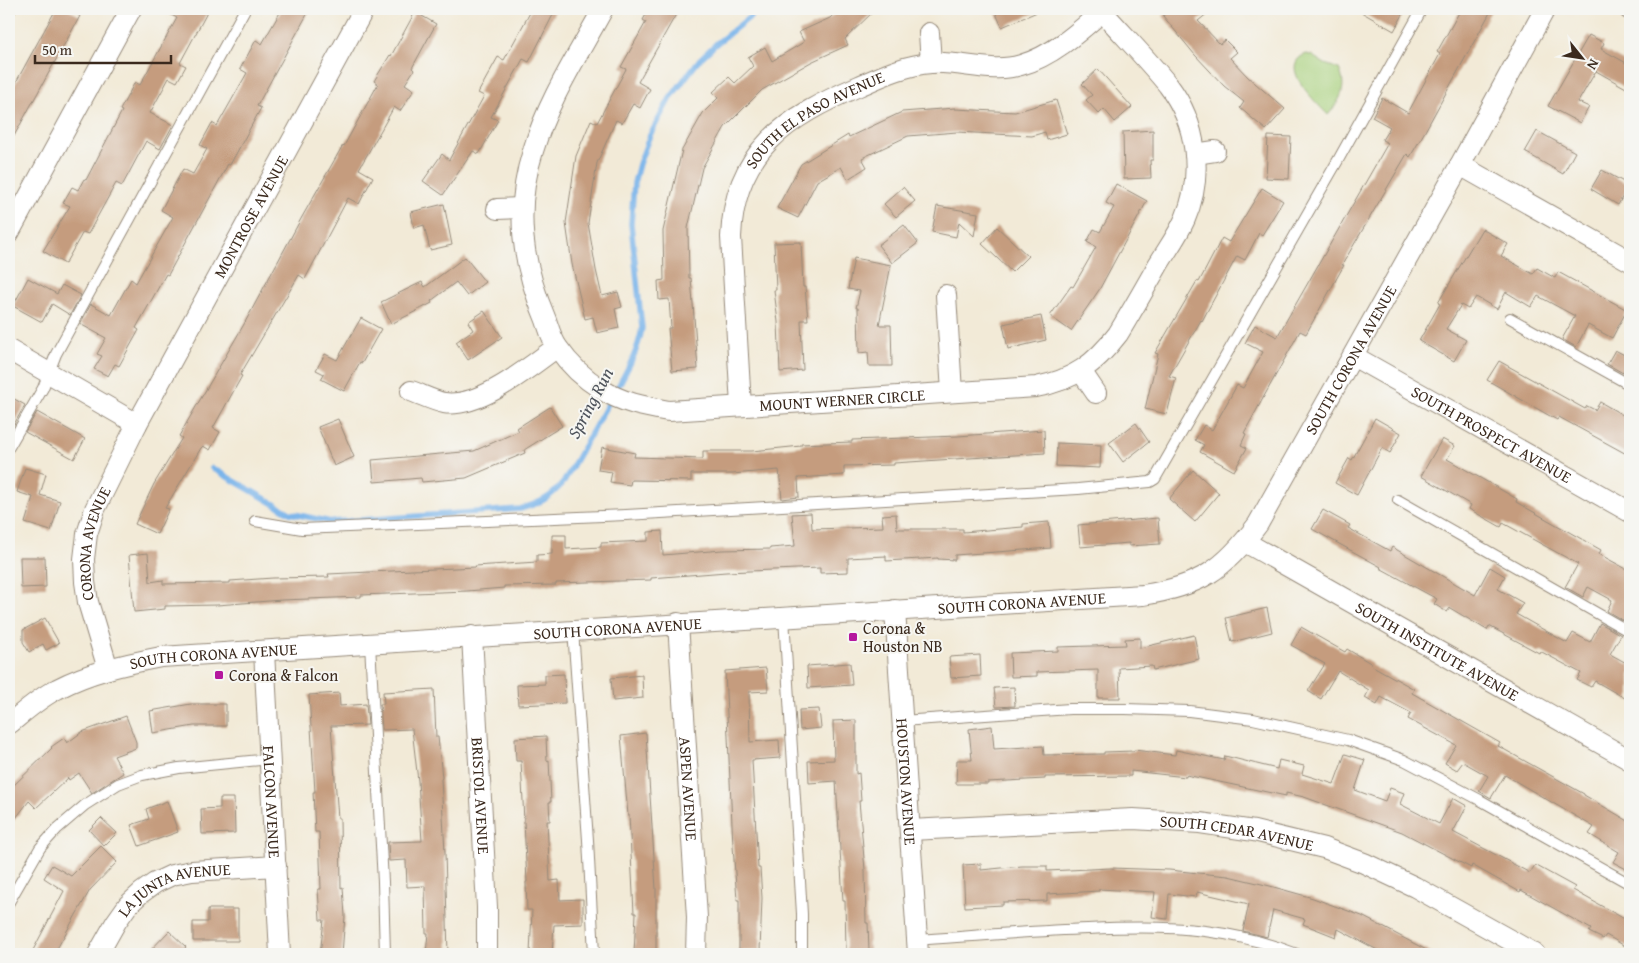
<svg xmlns="http://www.w3.org/2000/svg" width="1639" height="963" font-family="'Gentium Book Plus',serif">
	<style>
		.green { fill: #a7d07c; stroke: #717d4d }
		.lines { fill: none; stroke-linecap: round; stroke-linejoin: round }
		.stream { stroke: #79b4ea; stroke-width: 5.5 }
		.building { fill: #c59c7e }
		.lane-casing { stroke: #968a7a; stroke-width: 12 }
		.street-casing { stroke: #968a7a; stroke-width: 22 }
		.lane { stroke: #fff; stroke-width: 10 }
		.street { stroke: #fff; stroke-width: 20 }
		.poi-dot { fill: #b5179e; stroke: #f6f6f2; stroke-width: 2 }
		.labels { text-anchor: middle; dominant-baseline: central; stroke-width: 4; stroke-linejoin: round; paint-order: stroke }
		.street-label { font-size: 16px; fill: #3b2a1e; stroke: #f6f6f2 }
		.poi-label { font-size: 16px; fill: #3b2a1e; stroke: #f6f6f2; text-anchor: start }
		.water-label { font-size: 18px; font-style: italic; fill: #4e535b; stroke: #f6f6f2 }
	</style>
	<rect width="100%" height="100%" fill="#f6f6f2"/>
	<filter id="ink" filterUnits="userSpaceOnUse"><feTurbulence type="fractalNoise" baseFrequency=".02" numOctaves="2"/><feDisplacementMap in="SourceGraphic" scale="10" xChannelSelector="R" yChannelSelector="G"/><feConvolveMatrix kernelMatrix="1 2 1 2 8 2 1 2 1" color-interpolation-filters="sRGB"/></filter>
	<filter id="wash" filterUnits="userSpaceOnUse"><feTurbulence type="fractalNoise" baseFrequency=".0096" numOctaves="4" result="noise"/><feDisplacementMap in="SourceGraphic" scale="20" xChannelSelector="R" yChannelSelector="G"/><feGaussianBlur stdDeviation="1.12" result="paint"/><feColorMatrix in="noise" values="0 0 0 0 0 0 0 0 0 0 0 0 0 0 0 0 0 1.4 0 .05"/><feComposite in="paint" operator="in"/></filter>
	<g filter="url(#wash)">
		<rect width="100%" height="100%" fill="#f2ead7"/>
		<path class="green" d="M1306 54 1311 55 1325 64 1339 69C1348 88 1340 101 1328 115 1316 102 1276 66 1306 54Z"/>
		<g class="lines">
			<path class="stream" d="M615 392C627 370 638 352 642 328L631 224 634 183 639 164 650 135 669 100 686 77 700 59 717 43 760 9
				M212 468 290 513 331 522 520 509C540 503 549 499 563 483L610 400"/>
		</g>
		<g id="blocks">
			<path class="building" d="M56 9H67L80 16 9 145V95Z
				M160 9H209L180 63 186 66 177 82 169 78 150 113 173 125 160 149 146 141 122 186 116 183 88 234 83 232 65 264 43 251 70 206 63 203 72 187 78 190 84 179 86 180 122 111 120 110 135 82 140 85 177 18Z
				M282 9H310L257 106 261 108 230 165 228 164 168 275 166 274 136 328 139 330 119 366 115 364 108 376 94 369 102 356 97 354 106 338 80 324 91 304 111 315 131 279 136 283 173 217 161 210 183 169 193 174 207 149 200 145 212 123 217 126 247 73 240 69 256 40 262 44Z
				M532 9H556L529 62 523 59 491 117 498 120 479 154 473 151 443 195 423 181 442 154 449 160 484 96 478 93 498 57 504 60Z
				M649 9H679L638 82 650 89 640 108 633 104 622 123 616 120 597 163 588 223 596 270 602 296 618 292 622 307 615 309 619 328 597 333 593 317 585 319 572 264 566 223 576 156 591 120 597 123 626 69 621 67 646 22 643 20Z
				M839 9H876L845 39 848 45 811 62 762 90 725 127 702 168 688 228 689 278H691L698 369 672 371 668 328H671L669 299 659 300 658 281 664 280 663 231 682 150 703 113 718 98 713 92 729 77 735 83 753 66 748 57 765 47 772 61 804 42 799 32 830 18Z
				M994 9H1044L1002 27Z
				M1171 9H1213L1198 21 1220 44 1225 40 1237 52 1230 58 1248 77 1285 109 1266 130 1240 108 1244 102 1224 86 1195 55 1163 16Z
				M1356 9H1406L1394 31Z
				M1461 9H1492L1424 133 1410 157 1407 154 1342 265H1344L1306 334 1300 331 1273 380 1244 433 1246 434 1241 445 1247 448 1234 471 1200 452 1204 445 1195 440 1204 425 1212 430 1237 385 1243 388 1263 352 1245 343 1255 325 1277 337 1388 143 1382 140 1390 127 1372 117 1382 98 1408 113 1440 54 1437 52Z
				M415 12 436 24 412 68 414 70 405 84 414 90 400 111 394 107 359 169 373 177 359 204 348 198 305 279 299 275 240 375 242 376 213 428 220 432 210 450 203 446 201 448 165 508 169 509 157 534 135 524 154 484 182 438 179 436 243 326 302 217 343 145 344 146 378 84 374 81 390 55 391 56Z
				M1589 35 1604 43 1601 49 1630 65V80L1626 88 1596 71 1578 102 1589 107 1580 123 1548 106Z
				M1098 69 1132 107 1115 122 1104 109 1099 114 1086 100 1092 95 1082 84Z
				M1056 100 1067 134 1047 140 1045 132 1032 136 957 132 908 136 862 158 867 167 848 179 841 167 817 181 798 218 777 208 801 164 848 135 849 137 902 112 955 108V109L1015 112Z
				M1153 130V160H1150L1151 178 1124 179 1123 132Z
				M1537 131 1575 152 1563 174 1525 152Z
				M1268 136 1291 137 1289 179 1266 178Z
				M1602 170 1629 185 1618 205 1591 189Z
				M1116 184 1147 201 1099 290 1071 331 1050 316 1071 286 1073 287 1096 247 1087 242 1094 229 1100 232 1114 207 1106 203Z
				M903 187 915 201 896 217 884 204Z
				M1262 188 1283 201 1262 235 1259 233 1245 260 1237 256 1202 321 1201 320 1169 376 1176 378 1167 414 1145 409 1158 354 1155 353 1197 281 1199 282 1222 238 1229 242Z
				M444 204 452 245 430 250 424 225 414 228 411 212Z
				M937 206 978 213 974 236 959 222 956 237 932 232Z
				M904 225 918 243 892 263 878 245Z
				M997 227 1028 256 1012 272 982 244Z
				M1482 229 1508 244 1501 256 1533 274 1537 268 1555 278 1558 272 1627 310 1612 338 1588 325 1576 347 1562 339 1575 316 1538 296 1531 307 1506 292 1497 309 1476 297 1468 309 1461 305 1446 329 1466 340 1454 361 1419 341 1440 304 1438 303Z
				M801 242 803 287H805L808 320H801L803 370 780 372 778 322 774 290H776L774 243Z
				M465 257 485 282 467 296 456 282 431 301 432 303 391 324 381 302 422 282 425 287Z
				M854 258 891 265 879 325H891L892 366H869L868 352 859 353 858 308H856L860 291 848 289Z
				M28 278 57 294 62 285 81 295 70 315 52 304 42 322 13 306Z
				M484 311 502 337 468 360 456 342 473 330 468 322Z
				M1041 316 1046 340 1008 349 1003 324Z
				M361 318 381 329 362 363 360 362 344 391 321 379 324 374 316 370 325 354 337 360Z
				M1615 350 1630 358 1623 373 1607 364Z
				M1499 361 1585 409 1587 406 1595 410 1600 402 1630 419V456L1559 417 1557 420 1487 380Z
				M9 396 25 405 13 426 9 423Z
				M550 407 562 426 524 450 525 453 466 478 422 482 421 478 374 482 372 460 474 451 519 431 517 428Z
				M37 412 85 439 74 459 25 432Z
				M1375 418 1401 433 1390 453 1382 448 1357 495 1335 483 1349 458 1352 460Z
				M338 419 354 457 334 466 318 427Z
				M1136 423 1149 442 1123 462 1109 443Z
				M1044 430 1045 453 894 463V465L844 466V475L798 478 799 497 782 499 779 470 732 474H691V481L631 480 630 485 610 482 612 472 598 470 602 447 635 453 634 457 703 459V451H752L801 446V444L852 442V440L958 436Z
				M1442 439 1455 446 1447 459 1517 499 1516 502 1601 550 1599 554 1630 571V617L1627 623 1607 611 1612 600 1588 587 1583 597 1565 587 1578 564 1503 523 1501 527 1469 509 1471 505 1421 476Z
				M1057 443 1101 445 1100 468 1056 466Z
				M25 468 46 474 40 495 60 501 51 531 25 523 33 497 17 492Z
				M1193 470 1219 493 1195 522 1169 499Z
				M1323 510 1350 525 1348 528 1390 551 1392 547 1475 595 1490 567 1505 576 1498 589 1523 603 1516 614 1567 643 1573 633 1590 642 1600 623 1621 635 1610 654 1630 665V701L1595 681 1591 687 1577 680 1581 673 1540 651 1539 653 1489 626 1487 630 1450 608 1447 612 1434 604 1437 599 1380 568 1381 567 1312 529Z
				M811 513 812 529 883 527 882 515 896 514 897 529H963V532L1023 527V524L1049 522 1051 548 955 555V560L938 559V558L886 561V556L848 558V572L820 573V568L726 572 651 578V580L556 583V585L504 586V588L467 591 361 595V597L282 600 217 605 165 606V609L134 612 129 555 148 553 150 582 163 580V584L230 583V581L273 578 329 577 328 574 476 567 475 566 537 562V555L552 554V535H566V549L601 547V543L648 541V532L662 531 663 555 722 550 770 549V548L795 546 792 514Z
				M1158 518 1160 544 1129 546V543L1080 547 1078 525Z
				M20 557H45L46 587 21 588Z
				M1267 608 1272 632 1232 642 1226 618Z
				M45 618 59 643 46 650 43 644 29 652 23 642V630Z
				M1301 627 1345 652 1347 649 1372 664 1371 665 1414 689 1412 693 1500 743 1498 746 1584 794V795L1630 822V871L1613 862 1619 852 1589 834 1594 827 1505 775 1491 798 1479 791 1488 776 1463 762 1457 770 1445 763 1456 745 1408 719 1411 713 1381 697 1377 705 1365 698 1369 690 1338 671 1321 699 1308 691 1325 664 1291 645Z
				M1194 635 1199 659 1153 670 1152 666 1119 668 1120 698H1098V670L1037 672V676L1011 677 1010 653 1058 651V647L1126 645 1125 639 1140 638V648Z
				M980 655 981 676 951 678 949 657Z
				M850 663 852 685 808 688 807 666Z
				M766 668 768 691 749 692 750 742 779 740 780 758 752 760 758 868H760L762 898 760 951H739V900H737L733 846 725 671Z
				M564 674 565 703 518 705 517 685 545 684V675Z
				M642 675 643 698 613 701 611 678Z
				M1014 687 1015 706 996 707 994 688Z
				M434 689 436 737H438L442 778 441 779 445 853 448 954H426L428 933H426L425 886 407 887 406 860 389 861 388 842 422 841 418 781 412 729 382 730 380 704H384L383 692Z
				M339 693 340 706 366 704 368 725 331 726 338 818H340L341 888 343 887 345 916 342 954H320L324 920H320L318 889H321L319 832H315L313 792H315L309 695Z
				M191 704H226V726H194L153 733 150 711Z
				M819 709 821 728 800 730 799 710Z
				M126 716 136 742V748L114 756 123 773 92 793 79 773 69 780 68 778 36 808 29 801 9 827V790L52 748 51 747 64 738 67 743 82 732Z
				M856 720V774L859 773 861 801H859L865 870 866 923H868L869 951H846L845 901H843L836 781 809 783 808 761 834 760 833 721Z
				M992 726 994 749 1043 746 1044 755 1104 754V752L1134 751V750L1175 755 1176 750 1224 760 1225 756 1277 769 1279 760 1304 766 1302 774 1334 784 1345 754 1365 760 1355 790 1385 801 1390 788 1404 793 1400 804 1439 824 1453 798 1467 806 1453 832 1530 873 1535 865 1575 887 1573 890 1630 922V949L1606 935 1603 939 1589 932 1591 929 1521 890 1520 892 1472 865 1471 868 1402 832 1304 797 1286 793V796L1186 775V777L1131 771V776L1045 777V779L988 782V784H956L957 760H972L969 729Z
				M646 733 656 889V954H634L636 913H634L629 815H628L621 736Z
				M546 736 547 761 549 760 551 802H549L550 821H547L550 881 559 880 560 900 583 899V924L554 925 552 954H530L532 910H527L526 882H527L521 761H516L515 738Z
				M220 798H234L235 833 202 834 201 809 220 808Z
				M167 801 178 832 139 846 131 825 149 819 146 809Z
				M101 818 117 833 104 846 89 830Z
				M101 846 117 862 90 890 54 954H31L64 891 44 878 52 865 71 876Z
				M981 864V870L1022 866H1047V871L1111 868 1169 870 1228 876 1270 886 1313 898 1362 916 1434 954H1385L1338 929 1336 937 1303 924 1305 919 1273 910 1267 937 1243 931 1249 904 1197 892 1196 897 1169 894 1167 919 1152 917 1155 892 1099 889V891L1047 894V901L1003 902V905L965 907 963 865Z
				M208 909H238V941H193V922H208Z
				M169 931 186 947 179 954H147Z"/>
		</g>
	</g>
	<g filter="url(#ink)">
		<use href="#blocks" fill-opacity="0" stroke="#968a7a" stroke-width="1"/>
		<g class="lines">
			<g class="lane-casing">
				<path id="lane" d="M9 12 11 9
					M1510 318 1630 385
					M9 447 43 388 56 354 245 9
					M1398 500 1630 632
					M255 521 302 529 626 515 1078 489 1150 482 1155 479 1337 162 1422 9
					M784 617 802 914V954
					M573 630 588 840 594 954
					M370 644 383 882 385 954
					M902 721 1070 709H1125L1189 711 1253 719 1348 740 1404 760 1480 800 1630 884
					M9 902 40 848 57 829 85 805 118 784 142 775 179 768 270 759
					M917 940C974 936 1031 931 1088 929 1127 927 1167 926 1205 931 1237 935 1268 943 1297 954"/>
			</g>
			<g class="street-casing">
				<g id="street">
					<path id="s1" d="M603 9C578 55 548 100 533 151 514 210 522 264 546 320 549 329 552 340 558 348 569 364 585 379 601 389 622 403 646 407 669 411L1036 387C1074 380 1095 364 1118 334 1132 311 1145 288 1158 265 1167 250 1178 235 1185 219 1204 175 1197 123 1168 85 1148 60 1124 36 1102 11"/>
					<path d="M1629 9H1630"/>
					<path d="M929 33 931 63"/>
					<path d="M1195 154 1215 151"/>
					<path d="M1460 165 1630 261"/>
					<path d="M497 209 521 208"/>
					<path d="M9 233 131 9"/>
					<path d="M946 295 952 392"/>
					<path d="M9 350 137 424"/>
					<path id="s2" d="M1353 356 1630 512"/>
					<path d="M1081 371 1096 393"/>
					<path d="M411 391C422 395 434 401 444 403 481 408 529 367 557 347"/>
					<path id="s3" d="M741 406 731 237C734 151 787 117 859 86 882 76 905 65 931 63 961 61 991 74 1021 65 1053 56 1081 30 1105 9"/>
					<path id="s4" d="M1245 542 1630 760"/>
					<path id="s5" d="M895 610 918 954"/>
					<path id="s6" d="M678 623 697 917 696 954"/>
					<path id="s7" d="M472 636 487 907V954"/>
					<path id="s8" d="M264 651 280 954"/>
					<path id="s9" d="M108 669 88 602 85 582 84 559 87 534 95 509 137 424 364 9"/>
					<path id="s10" d="M9 724C24 712 39 698 57 689 89 672 125 664 161 657L1143 595C1200 586 1224 570 1258 524L1460 165 1545 9"/>
					<path id="s11" d="M910 830 1133 819 1200 823 1254 831 1324 848 1364 863 1415 887 1535 954"/>
					<path id="s12" d="M98 954 116 922 128 905 141 893 155 883 172 875 192 871 276 866"/>
				</g>
			</g>
			<use href="#lane" class="lane"/>
			<use href="#street" class="street"/>
		</g>
	</g>
	<g class="poi-dot">
		<rect x="848" y="632" width="10" height="10" rx="2.5"/>
		<rect x="214" y="670" width="10" height="10" rx="2.5"/>
	</g>
	<g class="labels">
		<g class="street-label">
			<text stroke="none"><textPath href="#s3" startOffset="325">SOUTH EL PASO AVENUE</textPath></text>
			<text stroke="none"><textPath href="#s9" startOffset="496">MONTROSE AVENUE</textPath></text>
			<text stroke="none"><textPath href="#s10" startOffset="1481">SOUTH CORONA AVENUE</textPath></text>
			<text stroke="none"><textPath href="#s1" startOffset="668">MOUNT WERNER CIRCLE</textPath></text>
			<text stroke="none"><textPath href="#s2" startOffset="159">SOUTH PROSPECT AVENUE</textPath></text>
			<text stroke="none"><textPath href="#s9" startOffset="130">CORONA AVENUE</textPath></text>
			<text stroke="none"><textPath href="#s10" startOffset="1031">SOUTH CORONA AVENUE</textPath></text>
			<text stroke="none"><textPath href="#s10" startOffset="626">SOUTH CORONA AVENUE</textPath></text>
			<text stroke="none"><textPath href="#s4" startOffset="221">SOUTH INSTITUTE AVENUE</textPath></text>
			<text stroke="none"><textPath href="#s10" startOffset="221">SOUTH CORONA AVENUE</textPath></text>
			<text stroke="none"><textPath href="#s5" startOffset="172">HOUSTON AVENUE</textPath></text>
			<text stroke="none"><textPath href="#s6" startOffset="166">ASPEN AVENUE</textPath></text>
			<text stroke="none"><textPath href="#s7" startOffset="160">BRISTOL AVENUE</textPath></text>
			<text stroke="none"><textPath href="#s8" startOffset="151">FALCON AVENUE</textPath></text>
			<text stroke="none"><textPath href="#s11" startOffset="328">SOUTH CEDAR AVENUE</textPath></text>
			<text stroke="none"><textPath href="#s12" startOffset="108">LA JUNTA AVENUE</textPath></text>
		</g>
		<g class="poi-label">
			<text x="863" y="628">Corona &amp;<tspan x="863" dy="18">Houston NB</tspan></text>
			<text x="229" y="675">Corona &amp; Falcon</text>
		</g>
		<g class="water-label">
			<text transform="translate(590 403) rotate(-62)">Spring Run</text>
		</g>
	</g>
	<rect width="1639" height="963" fill="none" stroke="#f6f6f2" stroke-width="30"/>
	<g transform="translate(1582 58) rotate(120)" stroke="#f6f6f2" stroke-width="4" paint-order="stroke">
	<path d="M0-4L9 19L0 12L-9 19Z" fill="#3b2a1e"/>
	<text y="-8" font-size="14" font-weight="bold" text-anchor="middle" fill="#3b2a1e">N</text>
	</g>
	<path d="M35 55v8h136v-8" fill="none" stroke="#3b2a1e" stroke-width="2.5"/>
	<text x="42" y="55" font-size="15" fill="#3b2a1e" stroke="#f6f6f2" stroke-width="4" paint-order="stroke">50 m</text>
</svg>
